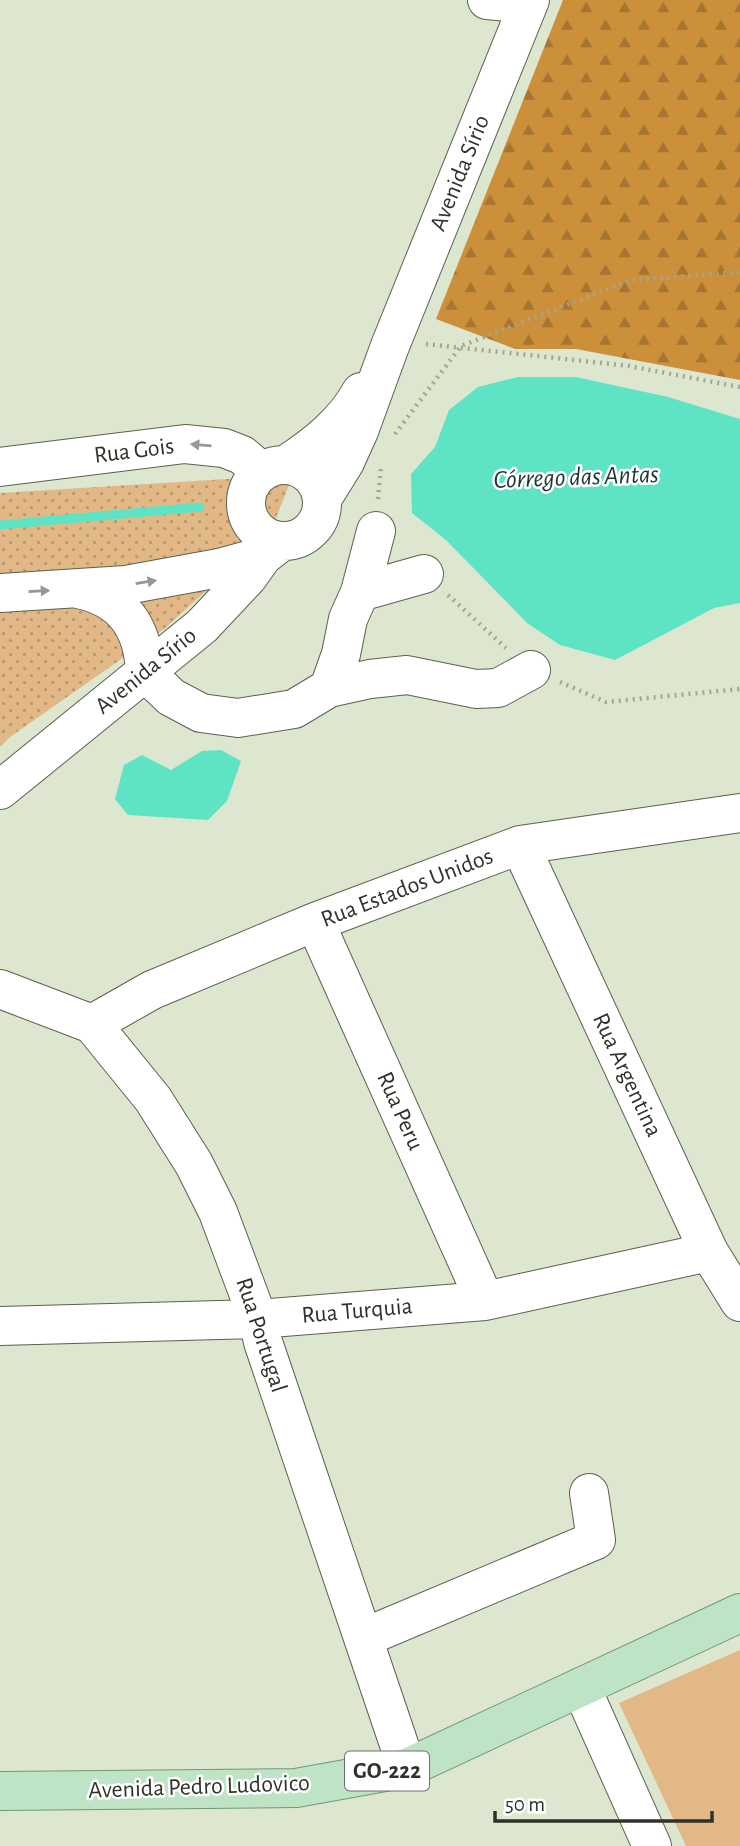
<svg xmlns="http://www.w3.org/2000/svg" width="740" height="1846" font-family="'Alegreya Sans',sans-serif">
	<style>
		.grass { fill: url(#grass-dots) }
		.forest { fill: url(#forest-firs) }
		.pitch { fill: #e2b986 }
		.water { fill: #5fe3c5 }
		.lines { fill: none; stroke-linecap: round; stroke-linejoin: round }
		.stream { stroke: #5fe3c5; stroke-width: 9 }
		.minor-casing { stroke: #5a624e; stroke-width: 40 }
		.major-casing { stroke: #709975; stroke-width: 40 }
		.path { stroke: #a0a795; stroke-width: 4.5; stroke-dasharray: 2 5; stroke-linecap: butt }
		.minor { stroke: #fff; stroke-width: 38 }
		.major { stroke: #bee3c5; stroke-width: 38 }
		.oneway { fill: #979894 }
		.labels { text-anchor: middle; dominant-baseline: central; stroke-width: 5; stroke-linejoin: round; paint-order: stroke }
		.shield { fill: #fff; stroke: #6d7069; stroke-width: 2 }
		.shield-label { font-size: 23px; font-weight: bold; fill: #2f3229 }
		.street-label { font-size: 24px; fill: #2f3229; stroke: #fff }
		.water-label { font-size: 26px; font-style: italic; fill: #1f3630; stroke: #fff }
	</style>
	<defs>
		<pattern id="grass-dots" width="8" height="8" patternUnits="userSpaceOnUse" patternTransform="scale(1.75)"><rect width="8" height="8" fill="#e2b986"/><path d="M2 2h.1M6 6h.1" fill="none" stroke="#b8976e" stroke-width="1.8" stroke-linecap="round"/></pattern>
		<pattern id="forest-firs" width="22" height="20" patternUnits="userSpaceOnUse" patternTransform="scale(1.75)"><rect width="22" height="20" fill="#cc8f3a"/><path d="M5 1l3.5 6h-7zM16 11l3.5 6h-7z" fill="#a67531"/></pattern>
	</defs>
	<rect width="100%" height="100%" fill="#dde6cf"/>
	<path class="grass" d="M293 475 270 533 164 629 10 737 0 747V493Z"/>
	<path class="forest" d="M563 0H740V380L576 349H515L436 319Z"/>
	<path class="pitch" d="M740 1650V1846H686L619 1703Z"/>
	<path class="water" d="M518 377H576L668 397 740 419V603L714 608 615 660 560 645 527 623 446 540 412 513 411 474 435 447 449 410 478 387Z
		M221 750 241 761 227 801 208 820 128 815 115 799 124 765 142 755 171 770 202 751Z"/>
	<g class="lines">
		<path class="stream" d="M0 525 200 507"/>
		<g class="minor-casing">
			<path id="minor" d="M487 0 528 4
				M287 464C316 445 344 423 361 392
				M246 503a38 38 0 1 1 76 0a38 38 0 1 1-76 0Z
				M0 467 185 444 224 448 242 455 262 472
				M322 499 345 462 359 431 390 346 530 0
				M78 589C123 598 143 627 145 672L171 697 201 713 238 718 294 709 329 688 341 654 348 619 360 592 376 531
				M360 592 424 574
				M0 593 126 585 219 568 263 556
				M329 688 370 679 407 675 476 689 498 688 531 670
				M0 790 202 626 248 577 263 556 281 542
				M520 845 709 1252 740 1302
				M315 922 485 1301
				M0 989 92 1024 153 1099 194 1164 218 1212 258 1319 263 1342 407 1768
				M92 1024 152 990 315 922 520 845 740 813
				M0 1326 258 1319 485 1301 709 1252
				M363 1638 596 1540 589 1493
				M581 1687 652 1846"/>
		</g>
		<g class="major-casing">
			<path id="major" d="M0 1791 296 1788 407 1768 740 1613"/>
		</g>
		<path class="path" d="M426 344 629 366 740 387
			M395 434 461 346 631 280 740 272
			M378 499 381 466
			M448 595 506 648
			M560 682 606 702 740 689"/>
		<use href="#minor" class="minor"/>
		<use href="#major" class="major"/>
	</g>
	<defs><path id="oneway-solid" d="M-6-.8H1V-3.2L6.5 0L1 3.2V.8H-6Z" transform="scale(1.75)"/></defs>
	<g class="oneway">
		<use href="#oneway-solid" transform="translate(201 445) rotate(-175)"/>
		<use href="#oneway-solid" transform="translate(146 582) rotate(-9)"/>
		<use href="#oneway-solid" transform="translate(39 591) rotate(-3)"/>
	</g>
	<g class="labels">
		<rect class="shield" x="345" y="1751.5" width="84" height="39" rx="5"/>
		<g class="shield-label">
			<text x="387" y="1771">GO-222</text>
		</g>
		<g class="street-label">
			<text transform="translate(460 173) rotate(-68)">Avenida Sírio</text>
			<text transform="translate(134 451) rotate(-7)">Rua Gois</text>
			<text transform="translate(146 671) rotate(-39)">Avenida Sírio</text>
			<text transform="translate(407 888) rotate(-21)">Rua Estados Unidos</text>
			<text transform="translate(627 1075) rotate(65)">Rua Argentina</text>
			<text transform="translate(400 1111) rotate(66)">Rua Peru</text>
			<text transform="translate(357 1311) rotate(-5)">Rua Turquia</text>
			<text transform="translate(261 1335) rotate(72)">Rua Portugal</text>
			<text transform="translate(199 1787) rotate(-2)">Avenida Pedro Ludovico</text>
		</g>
		<g class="water-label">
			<text transform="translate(576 477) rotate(-2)">Córrego das Antas</text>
		</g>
	</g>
	<path d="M495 1811v10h217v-10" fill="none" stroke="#2f3229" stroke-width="3.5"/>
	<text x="505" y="1811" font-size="21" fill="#2f3229" stroke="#ffffff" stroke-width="5" paint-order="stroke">50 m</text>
</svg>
